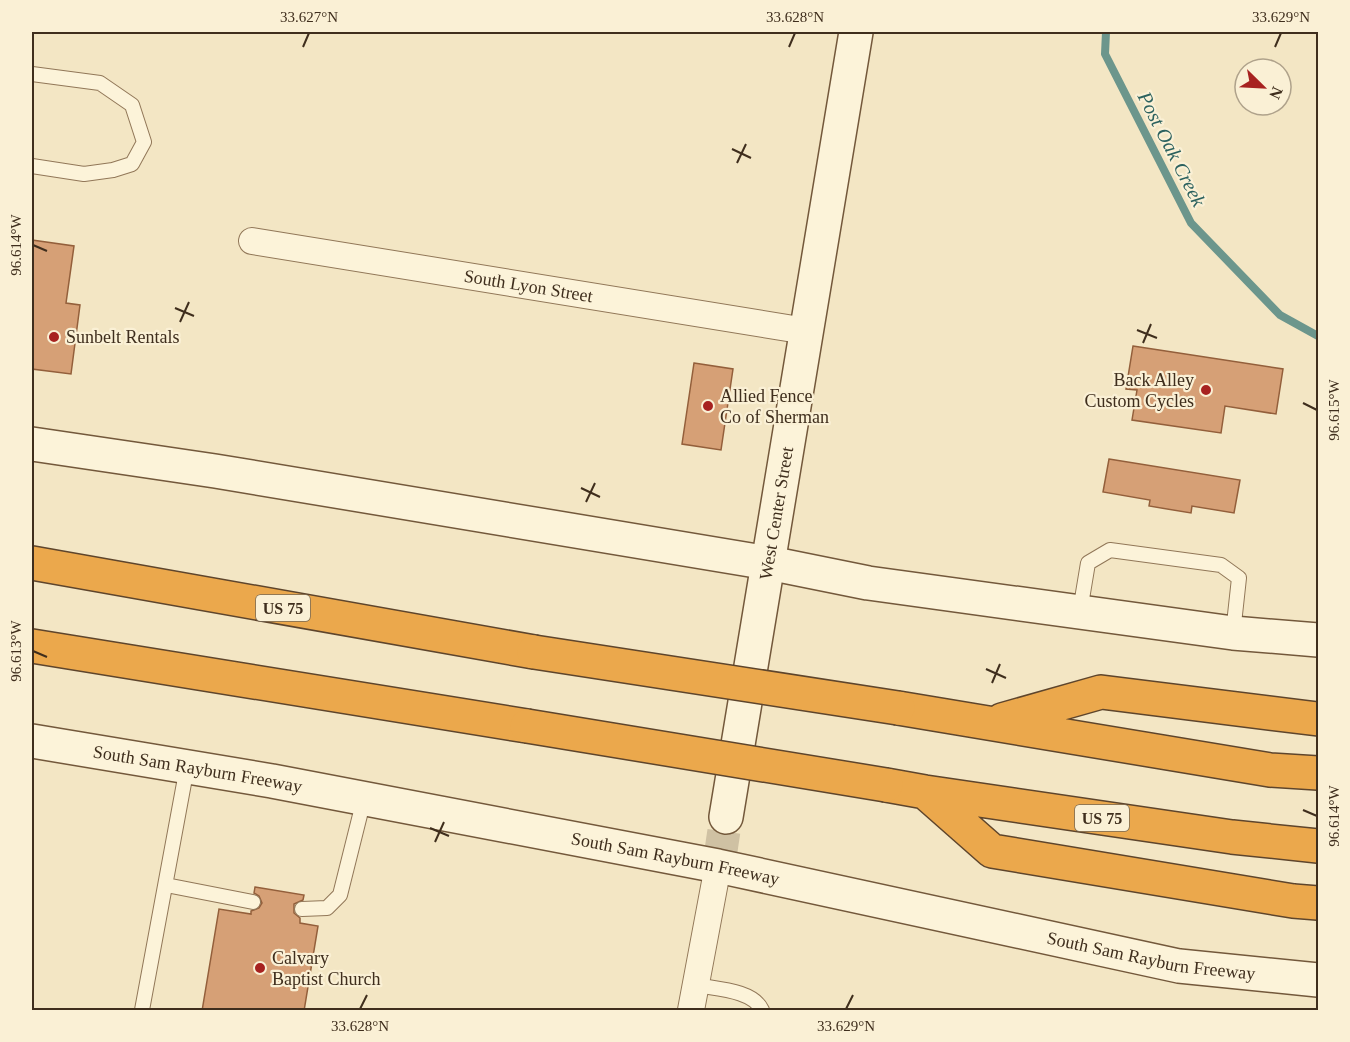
<svg xmlns="http://www.w3.org/2000/svg" width="1350" height="1042" font-family="'Times New Roman',serif">
	<style>
		.lines { fill: none; stroke-linecap: round; stroke-linejoin: round }
		.stream { stroke: #6c968c; stroke-width: 8 }
		.building { fill: #d6a076; stroke: #935f3b; stroke-width: 1.5 }
		.secondary-tunnel { stroke: #cfc1a3; stroke-width: 33; stroke-dasharray: 33 16; stroke-linecap: butt }
		.lane-casing { stroke: #917758; stroke-width: 16 }
		.street-casing { stroke: #917758; stroke-width: 28 }
		.secondary-casing { stroke: #73583b; stroke-width: 36 }
		.highway-casing { stroke: #5e452c; stroke-width: 36 }
		.lane { stroke: #fcf3d9; stroke-width: 14 }
		.street { stroke: #fcf3d9; stroke-width: 26 }
		.secondary { stroke: #fcf3d9; stroke-width: 33 }
		.highway { stroke: #eba84c; stroke-width: 33 }
		.highway-bridge-casing { stroke: #5e452c; stroke-width: 36; stroke-linecap: butt }
		.highway-bridge { stroke: #eba84c; stroke-width: 33 }
		.ticks { fill: none; stroke: #3f2e1d; stroke-width: 2 }
		.poi-dot { fill: #a72220; stroke: #faf0d5; stroke-width: 2 }
		.labels { text-anchor: middle; dominant-baseline: central; stroke-width: 4.5; stroke-linejoin: round; paint-order: stroke }
		.shield { fill: #faf0d5; stroke: #776854; stroke-width: 1.5 }
		.shield-label { font-size: 16px; font-weight: bold; fill: #3f2e1d }
		.street-label { font-size: 18px; fill: #3f2e1d; stroke: #faf0d5 }
		.poi-label { font-size: 18px; fill: #3f2e1d; stroke: #faf0d5; text-anchor: start }
		.water-label { font-size: 20px; font-style: italic; fill: #2b615e; stroke: #faf0d5 }
		.neatline { fill: none; stroke: #3f2e1d; stroke-width: 2 }
		.ticks-label { font-size: 15px; text-anchor: middle; fill: #3f2e1d }
	</style>
	<rect width="100%" height="100%" fill="#f3e6c4"/>
	<g class="lines">
		<path class="stream" d="M1106 32 1105 54 1191 223 1280 315 1318 336"/>
	</g>
	<path class="building" d="M32 240 74 246 66 303 80 305 71 374 32 369Z
		M1133 346 1283 369 1276 414 1225 406 1221 433 1132 420 1137 390 1126 389Z
		M694 363 733 369 721 450 682 444Z
		M1109 459 1240 480 1234 513 1192 506 1191 513 1149 506 1150 500 1103 492Z
		M255 887 304 895 303 900 294 904V913L300 918V923L318 926 304 1011H202L219 909 251 914V911L259 908 262 903 259 896 254 893Z"/>
	<g class="lines">
		<path class="secondary-tunnel" d="M719 864 726 817"/>
		<g class="lane-casing">
			<path id="lane" d="M32 74 100 83 132 105 144 142 132 164 113 170 84 174 32 166
				M1080 611 1088 563 1110 550 1221 565 1239 578 1233 633
				M166 885 253 902
				M302 909 327 908 340 895 364 799
				M696 985C716 989 753 990 762 1010
				M142 1010 187 767"/>
		</g>
		<g class="street-casing">
			<g id="street">
				<path id="s1" d="M252 241 806 331"/>
				<path d="M691 1010 718 866"/>
			</g>
		</g>
		<g class="secondary-casing">
			<g id="secondary">
				<path d="M32 444 215 471 769 563 868 583 1233 633 1318 640"/>
				<path id="s2" d="M32 741 272 781 718 866 1179 966 1318 980"/>
				<path id="s3" d="M726 817 856 32"/>
			</g>
		</g>
		<g class="highway-casing">
			<path id="highway" d="M32 563 534 652
				M32 646 527 726
				M898 708 1270 770 1318 773
				M1002 720 1101 692 1318 719
				M886 785 925 792 1232 837 1318 846
				M925 792 992 851 1293 901 1318 903"/>
		</g>
		<use href="#lane" class="lane"/>
		<use href="#street" class="street"/>
		<use href="#secondary" class="secondary"/>
		<use href="#highway" class="highway"/>
		<g class="highway-bridge-casing">
			<path id="highway-bridge" d="M534 652 898 708
				M527 726 886 785"/>
		</g>
		<use href="#highway-bridge" class="highway-bridge"/>
	</g>
	<path class="ticks" d="M303 47 309 33M789 47 795 33M1275 47 1281 33M732 149 751 158M737 163 746 144M33 245 47 251M175 308 194 316M180 322 189 302M1137 330 1157 338M1143 343 1151 324M1303 403 1317 410M581 488 600 497M586 502 595 483M33 651 47 657M986 669 1006 678M992 683 1000 664M1303 810 1317 816M430 828 449 836M435 842 444 822M360 1009 367 995M846 1009 853 995"/>
	<g class="poi-dot">
		<circle cx="54" cy="337" r="6"/>
		<circle cx="1206" cy="390" r="6"/>
		<circle cx="708" cy="406" r="6"/>
		<circle cx="260" cy="968" r="6"/>
	</g>
	<g class="labels">
		<g class="shield">
			<rect x="256" y="595" width="54" height="26" rx="4.5"/>
			<rect x="1075" y="805" width="54" height="26" rx="4.5"/>
		</g>
		<g class="shield-label">
			<text x="283" y="608">US 75</text>
			<text x="1102" y="818">US 75</text>
		</g>
		<g class="street-label">
			<text stroke="none"><textPath href="#s1" startOffset="280">South Lyon Street</textPath></text>
			<text stroke="none"><textPath href="#s3" startOffset="308">West Center Street</textPath></text>
			<text stroke="none"><textPath href="#s2" startOffset="168">South Sam Rayburn Freeway</textPath></text>
			<text stroke="none"><textPath href="#s2" startOffset="654">South Sam Rayburn Freeway</textPath></text>
			<text stroke="none"><textPath href="#s2" startOffset="1140">South Sam Rayburn Freeway</textPath></text>
		</g>
		<g class="poi-label">
			<text x="66" y="337">Sunbelt Rentals</text>
			<text x="1194" y="380" text-anchor="end">Back Alley<tspan x="1194" dy="21">Custom Cycles</tspan></text>
			<text x="720" y="396">Allied Fence<tspan x="720" dy="21">Co of Sherman</tspan></text>
			<text x="272" y="958">Calvary<tspan x="272" dy="21">Baptist Church</tspan></text>
		</g>
		<g class="water-label">
			<text transform="translate(1172 149) rotate(63)">Post Oak Creek</text>
		</g>
	</g>
	<rect width="1350" height="1042" fill="none" stroke="#faf0d5" stroke-width="66"/>
	<g transform="translate(1263 87) rotate(114)"><circle r="28" fill="#faf0d5" stroke="#afa28b" stroke-width="1.5"/>
	<path d="M0-4.5L10 22L0 15L-10 22Z" fill="#a72220"/>
	<text y="-9" font-size="16" font-weight="bold" text-anchor="middle" fill="#3f2e1d">N</text>
	</g>
	<rect x="33" y="33" width="1284" height="976" class="neatline"/>
	<g class="ticks-label">
		<text x="309" y="22">33.627°N</text>
		<text x="795" y="22">33.628°N</text>
		<text x="1281" y="22">33.629°N</text>
		<text transform="translate(16 245) rotate(-90)" y="5">96.614°W</text>
		<text transform="translate(1334 410) rotate(-90)" y="5">96.615°W</text>
		<text transform="translate(16 651) rotate(-90)" y="5">96.613°W</text>
		<text transform="translate(1334 816) rotate(-90)" y="5">96.614°W</text>
		<text x="360" y="1031">33.628°N</text>
		<text x="846" y="1031">33.629°N</text>
	</g>
</svg>
